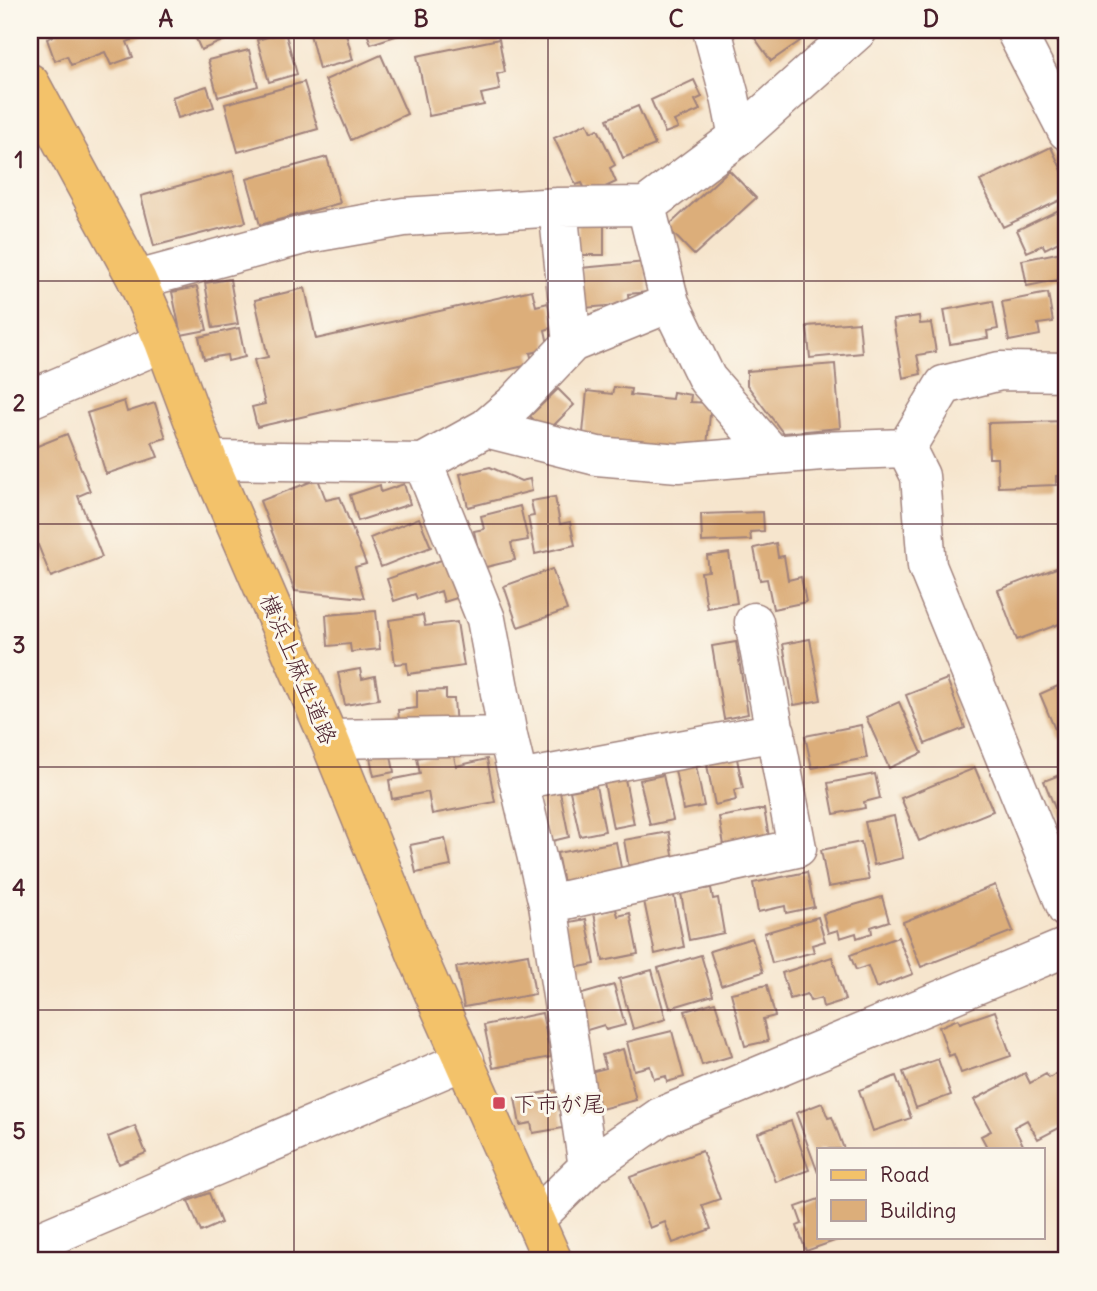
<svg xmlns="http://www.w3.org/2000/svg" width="1097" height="1291" font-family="Delius,'Klee One',sans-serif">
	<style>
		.building { fill: #dcae7a }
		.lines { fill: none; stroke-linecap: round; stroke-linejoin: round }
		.minor-casing { stroke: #a0827c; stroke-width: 41 }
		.major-casing { stroke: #a0827c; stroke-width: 41 }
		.minor { stroke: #fff; stroke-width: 38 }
		.major { stroke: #f3c26a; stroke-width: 38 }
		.grid { fill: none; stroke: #4a1f2b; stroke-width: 2; stroke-opacity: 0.55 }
		.poi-dot { fill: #d1495b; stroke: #fbf7ec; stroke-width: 2.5 }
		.labels { text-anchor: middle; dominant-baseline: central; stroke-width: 6; stroke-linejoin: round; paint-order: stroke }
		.street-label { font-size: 23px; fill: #4a1f2b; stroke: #fbf7ec }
		.poi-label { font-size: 23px; fill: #4a1f2b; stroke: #fbf7ec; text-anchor: start }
		.neatline { fill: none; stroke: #4a1f2b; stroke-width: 2.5 }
		.grid-label { font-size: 23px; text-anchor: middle; font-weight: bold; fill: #4a1f2b }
	</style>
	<rect width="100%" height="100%" fill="#fbf7ec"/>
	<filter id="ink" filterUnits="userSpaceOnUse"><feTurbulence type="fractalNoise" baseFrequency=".0143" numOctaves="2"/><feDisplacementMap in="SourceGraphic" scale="14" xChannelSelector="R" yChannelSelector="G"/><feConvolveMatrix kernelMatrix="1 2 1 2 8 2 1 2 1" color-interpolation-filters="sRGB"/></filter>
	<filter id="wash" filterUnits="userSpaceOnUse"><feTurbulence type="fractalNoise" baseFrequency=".00686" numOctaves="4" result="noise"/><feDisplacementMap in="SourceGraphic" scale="28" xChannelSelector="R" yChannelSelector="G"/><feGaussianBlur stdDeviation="1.57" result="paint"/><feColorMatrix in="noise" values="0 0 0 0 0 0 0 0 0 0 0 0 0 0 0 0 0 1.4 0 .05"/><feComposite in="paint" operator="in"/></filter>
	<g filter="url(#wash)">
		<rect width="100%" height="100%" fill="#f6e5cd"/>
		<g id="blocks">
			<path class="building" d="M57 30H145L147 34 127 42 133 57 111 65 105 52 71 65 67 56 55 61 47 39 58 34Z
				M192 30H237L223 35 225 40 201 50Z
				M309 30H345L353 60 319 69Z
				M366 30H414L371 44Z
				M758 30H797L803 39 771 61 752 34Z
				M1052 30H1067V61Z
				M285 32 297 74 269 82 257 40Z
				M499 39 505 72 497 74 500 90 481 94 484 105 429 116 417 56Z
				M249 50 258 86 218 97 208 60Z
				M381 55 407 114 351 140 325 80Z
				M694 80 702 97 695 100 700 110 674 121 678 128 665 133 651 100Z
				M304 82 318 129 238 152 225 104Z
				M207 86 214 107 178 118 172 97Z
				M638 106 655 145 623 158 607 119Z
				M587 123 591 132 598 129 615 165 610 168 616 182 588 195 582 183 576 185 554 138Z
				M1051 147 1067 181V197L1003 227 980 181Z
				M327 157 340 203 260 225 247 179Z
				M729 170 756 198 694 255 667 227Z
				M233 171 246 222 154 246 141 196Z
				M1067 206V238L1045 249 1043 245 1027 252 1017 230Z
				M578 222H604V255H578Z
				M1067 251V278L1027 286 1022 260Z
				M646 262 649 292 628 294 629 304 584 308 581 268Z
				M230 279 238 324 213 328 205 283Z
				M197 287 207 330 181 335 172 292Z
				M305 288 316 339 532 290 536 306 548 303 554 327 545 330 549 349 530 353 533 364 257 427 252 407 265 404 254 360 268 357 255 300Z
				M1067 292V334H1066L1059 293Z
				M1048 293 1053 322 1038 324 1040 335 1009 341 1002 302Z
				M993 301 998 329 987 331 988 338 950 344 944 310Z
				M919 316 920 324 931 323 936 352 917 355 921 374 903 378 893 320Z
				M859 322 862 353 810 358 807 326Z
				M239 328 245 357 228 361 227 355 204 359 199 337Z
				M835 364 840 428 783 433 747 385V371Z
				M614 387 631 389 630 395 672 399 673 392 691 395 690 402 711 403 706 457 582 444 587 391 612 394Z
				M558 389 574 405 546 433 530 416Z
				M124 401 127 412 155 403 166 438 152 442 158 457 106 474 87 413Z
				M1067 421V476H1056V485L998 487 997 458H989L988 423Z
				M67 434 90 491 78 496 102 557 51 577 30 525V449Z
				M490 467 521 481 530 479 532 491 468 507 460 474Z
				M318 479 326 500 340 497 366 564 355 567 364 598 295 591 260 501Z
				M404 484 410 504 358 521 350 495 380 485 381 492Z
				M555 497 560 524 570 522 575 545 535 554 528 517 534 516 531 501Z
				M520 506 528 540 511 543 515 560 482 568 474 531 484 529 481 516Z
				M763 512 764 531 750 532 751 540 702 542 701 514Z
				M419 518 431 547 381 567 370 538Z
				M776 543 778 557 784 556 788 580 801 577 806 602 773 609 767 579 760 580 754 548Z
				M729 553 737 603 707 608 701 572 709 571 707 556Z
				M447 558 460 597 444 602 441 591 417 599 415 594 394 601 387 579Z
				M1067 564V621L1017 640 998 590Z
				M552 569 567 610 518 627 504 586Z
				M376 611 380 649 351 652 350 644 328 646 326 615Z
				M423 615 425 626 457 622 464 666 408 674 407 663 395 664 389 620Z
				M810 639 821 700 794 705 783 644Z
				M736 642 748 714 724 719 712 646Z
				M360 669 362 679 375 676 379 699 345 705 338 673Z
				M947 679 965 728 925 744 906 695Z
				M1067 682V736L1059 739 1040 694Z
				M446 690V699H454L456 727 400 730 398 710 417 708V691Z
				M899 702 922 753 889 768 866 717Z
				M861 725 867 758 812 768 805 736Z
				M735 749 743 788 734 790 736 800 715 805 705 755Z
				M390 750 394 772 374 776 369 753Z
				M453 751 456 766 487 759 495 802 432 814 428 792 392 799 389 780 420 774 417 758Z
				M695 761 704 806 683 810 674 765Z
				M975 768 993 811 919 841 901 798Z
				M1067 772V815L1059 818 1044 781Z
				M875 774 880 798 864 802 865 808 834 814 828 783Z
				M663 775 673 820 650 825 640 780Z
				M625 779 634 824 613 828 604 783Z
				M596 786 605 831 580 836 570 791Z
				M560 792 569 837 548 842 539 796Z
				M764 809 769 837 724 845 719 817Z
				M894 816 903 858 874 865 865 822Z
				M669 832 674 860 629 868 624 840Z
				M445 838 451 866 416 873 410 845Z
				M616 842 622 873 563 884 557 853Z
				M861 842 869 880 828 887 821 850Z
				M807 872 814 907 786 913 785 906 758 912 753 883Z
				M995 885 1013 931 921 967 903 922Z
				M711 888 713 899 718 898 724 933 689 940 681 893Z
				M674 896 684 947 655 954 644 901Z
				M882 897 889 921 871 927 872 933 857 938 856 933 840 938 838 930 828 933 823 914Z
				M616 909 618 916 630 913 638 954 603 961 594 913Z
				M818 917 825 941 812 945 814 952 772 963 764 933Z
				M586 919 595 964 574 968 565 923Z
				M898 937 913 974 876 988 868 966 856 970 850 955Z
				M752 938 763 972 721 985 710 951Z
				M528 954 535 994 464 1007 456 967Z
				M701 955 713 995 670 1008 658 968Z
				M832 957 845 1000 823 1007 821 998 810 1001 807 994 790 999 782 973Z
				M652 970 666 1019 633 1029 619 979Z
				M614 985 625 1025 606 1030 604 1025 584 1031 575 996Z
				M767 985 775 1016 763 1019 768 1041 745 1046 731 993Z
				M715 1002 732 1056 702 1065 685 1011Z
				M995 1011 1011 1056 961 1073 954 1054 949 1056 939 1027 958 1019 960 1023Z
				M542 1013 551 1057 493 1068 484 1025Z
				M672 1031 684 1077 667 1082 666 1076 654 1079 650 1066 634 1070 627 1042Z
				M623 1049 636 1100 593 1111 590 1072 606 1068 602 1055Z
				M938 1059 951 1095 916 1108 903 1072Z
				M1025 1073 1030 1083 1046 1074 1049 1078 1058 1073 1067 1091V1124L1038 1139 1027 1120 1014 1127 1025 1149H988L981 1136 991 1131 974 1100Z
				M896 1076 911 1118 873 1131 859 1090Z
				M556 1090 563 1128 533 1133 531 1123 520 1125 515 1098Z
				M822 1103 828 1118 832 1117 844 1149H819L818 1173 796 1113Z
				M791 1121 809 1170 776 1182 758 1133Z
				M135 1126 146 1153 119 1164 108 1137Z
				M702 1151 720 1199 702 1205 711 1229 673 1243 665 1222 650 1228 630 1177Z
				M209 1193 221 1223 201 1232 188 1201Z
				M819 1199V1237H846L806 1251 797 1226 802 1224 796 1207Z"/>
		</g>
	</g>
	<g filter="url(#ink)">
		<use href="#blocks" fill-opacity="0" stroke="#a0827c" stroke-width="2"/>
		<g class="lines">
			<g class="minor-casing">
				<path id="minor" d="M1015 30 1067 131
					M738 137 858 30
					M558 207 572 343
					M137 280 307 234 404 217 558 207 646 206 738 137 730 97 712 30
					M670 303 707 379 773 455
					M1067 372 1000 371 944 385 906 448 920 476 927 566 1067 909
					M30 399 164 342
					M486 428 516 402 572 343 670 303 646 206
					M208 460 423 463
					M329 739 508 736
					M519 780 776 732
					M548 904 797 848 754 622
					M588 1167 548 904 508 736 486 619 423 463 486 428 597 456 679 463 821 451 906 448
					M534 1220 588 1167 660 1117 1067 947
					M30 1245 465 1060"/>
			</g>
			<g class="major-casing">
				<path id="major" d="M30 83 137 280 164 342 208 460 329 739 418 958 553 1261"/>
			</g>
			<use href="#minor" class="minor"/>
			<use href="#major" class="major"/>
		</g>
	</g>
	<path class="grid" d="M294 30V1261M548 30V1261M804 30V1261M30 281H1067M30 524H1067M30 767H1067M30 1010H1067"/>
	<rect class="poi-dot" x="492" y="1096" width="14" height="14" rx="3.5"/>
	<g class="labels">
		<g class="street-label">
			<text transform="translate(299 669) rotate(67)">横浜上麻生道路</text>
		</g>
		<g class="poi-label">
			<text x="513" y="1103">下市が尾</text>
		</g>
	</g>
	<rect width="1097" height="1291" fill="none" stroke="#fbf7ec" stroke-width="77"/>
	<rect x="817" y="1148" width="228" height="91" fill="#fbf7ec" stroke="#b4a19f" stroke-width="2"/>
	<rect x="831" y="1170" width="35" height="10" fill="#f3c26a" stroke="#b4a19f" stroke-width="2"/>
	<text x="880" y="1182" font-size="21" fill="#4a1f2b">Road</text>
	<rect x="831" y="1200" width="35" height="21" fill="#dcae7a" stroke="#b4a19f" stroke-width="2"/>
	<text x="880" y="1218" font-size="21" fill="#4a1f2b">Building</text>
	<rect x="38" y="38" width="1020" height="1214" class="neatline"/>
	<g class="grid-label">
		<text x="166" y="27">A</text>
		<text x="421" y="27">B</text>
		<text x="676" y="27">C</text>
		<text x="931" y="27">D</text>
		<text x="19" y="168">1</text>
		<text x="19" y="411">2</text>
		<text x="19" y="653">3</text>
		<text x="19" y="896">4</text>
		<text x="19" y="1139">5</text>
	</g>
</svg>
